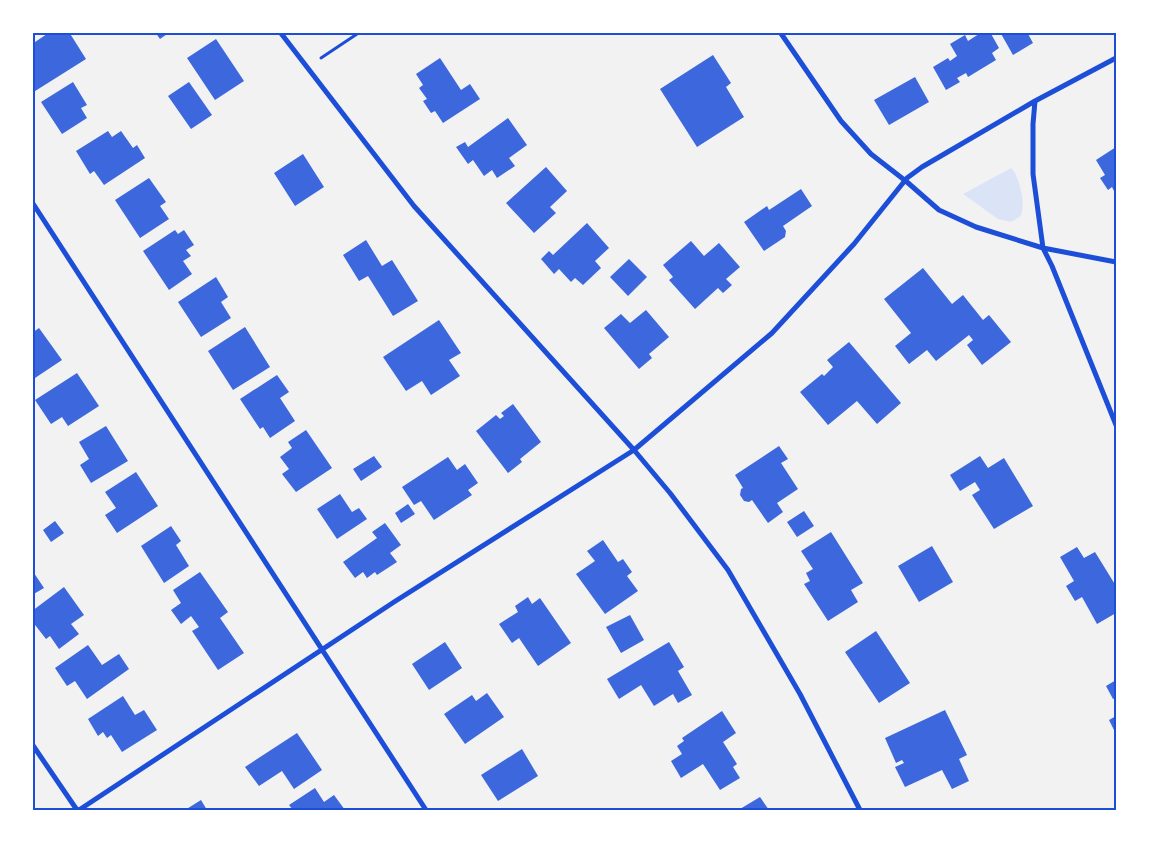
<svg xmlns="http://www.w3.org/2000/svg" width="1149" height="843" font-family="'Sofia Sans Condensed',sans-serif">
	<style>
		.green { fill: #dbe4f7 }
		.building { fill: #3d67dc }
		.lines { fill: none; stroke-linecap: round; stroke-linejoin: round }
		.path { stroke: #1d4ed8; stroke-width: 3 }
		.minor { stroke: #1d4ed8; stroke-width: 5 }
		.neatline { fill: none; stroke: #1d4ed8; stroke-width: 2 }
	</style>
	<rect width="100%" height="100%" fill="#f2f2f2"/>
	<path class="green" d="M1011 168C1019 175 1026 204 1021 215 1019 218 1014 220 1011 222L998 219 963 194Z"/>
	<path class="building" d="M50 32H69L86 59 32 93V44Z
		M155 32H170L160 39Z
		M982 32H990L999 48 992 53 996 60 968 77 966 73 957 78 960 82 946 90 933 67 948 58 950 61 957 56 950 44 965 35 968 41Z
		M1000 32H1027L1033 43 1013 55Z
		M216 39 244 81 215 100 187 58Z
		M713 55 731 83 726 87 744 117 697 147 660 89Z
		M440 58 461 90 470 84 480 99 443 123 435 111 431 113 423 101 427 99 419 88 423 85 416 74Z
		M915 77 929 102 889 125 874 100Z
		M73 82 87 105 81 108 87 118 62 134 41 102Z
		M189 82 212 115 191 129 168 96Z
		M508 118 527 145 509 158 515 166 497 178 492 170 484 176 473 160 468 164 456 147 465 142 468 147Z
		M108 131 112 137 121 131 133 148 137 145 145 158 104 185 94 171 90 174 76 151Z
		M1116 147V195L1112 187 1108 190 1100 178 1105 175 1096 160Z
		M303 154 324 187 295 206 274 173Z
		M546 167 567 191 550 207 556 213 534 233 506 203Z
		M149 178 166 202 160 206 169 219 140 238 115 200Z
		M801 189 812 206 783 226 786 231 785 237 764 251 744 222 767 206 769 210Z
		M587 223 609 248 595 261 601 268 583 285 575 278 571 282 559 269 554 274 541 259 549 251 553 255Z
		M175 230 178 234 184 230 194 245 186 250 191 256 183 261 192 274 169 290 143 251Z
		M366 240 382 266 392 260 418 301 393 316 368 276 359 281 343 255Z
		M691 241 704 256 719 243 740 267 726 279 732 285 723 293 718 288 695 309 669 280 673 277 663 265Z
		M629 259 647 277 628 296 610 277Z
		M923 268 952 304 963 295 983 320 989 315 1011 342 982 365 967 345 973 340 969 335 936 361 927 350 909 364 895 346 911 333 884 299Z
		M216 277 228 297 221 302 231 318 201 337 178 302Z
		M646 310 669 337 649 354 652 358 639 369 604 328 621 314 630 323Z
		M439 320 461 353 449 360 460 376 431 395 422 381 406 391 383 357Z
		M245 327 270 367 233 390 208 351Z
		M39 328 62 360 32 380V333Z
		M849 342 901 403 877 424 857 401 828 425 800 392 822 374 824 376 833 367 827 360Z
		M77 373 99 406 68 426 62 417 51 424 35 400Z
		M277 375 289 392 280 398 295 421 270 438 263 427 260 429 240 399Z
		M513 404 541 442 520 459 522 462 508 473 476 431 496 415 500 419 504 416 501 413Z
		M106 426 128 461 91 483 80 465 89 459 79 442Z
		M306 430 332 468 296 492 282 474 289 469 280 457 292 448 288 442Z
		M779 446 788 459 781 463 798 489 777 503 783 512 768 523 752 500 749 502 744 501 740 495 741 489 743 488 735 475Z
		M374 456 382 467 361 481 353 469Z
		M980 456 988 468 1004 458 1033 506 994 529 972 495 980 490 975 482 960 491 950 475Z
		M448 457 457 470 465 464 478 483 468 490 472 495 434 520 421 501 414 505 402 487Z
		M136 472 158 506 117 533 105 515 116 508 105 492Z
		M340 494 352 512 359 508 367 519 337 539 317 509Z
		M408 504 415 514 401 523 395 513Z
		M804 511 814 526 797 537 787 522Z
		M55 521 64 533 51 542 43 530Z
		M385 523 401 545 390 553 397 562 377 575 375 572 367 578 363 572 355 578 343 562 377 538 372 532Z
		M171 526 181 541 176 545 189 566 164 583 141 546Z
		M831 532 863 583 851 590 858 602 828 621 804 584 810 581 806 573 813 569 801 551Z
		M603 540 618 562 623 559 632 572 627 576 638 591 605 614 576 574 595 561 587 551Z
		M932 546 953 582 919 602 898 566Z
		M1077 547 1084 558 1095 552 1116 586V613L1097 624 1082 597 1075 601 1066 586 1074 581 1060 557Z
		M32 570 44 588 32 595Z
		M200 572 228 612 220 618 244 653 218 670 192 631 199 627 191 616 181 624 171 610 181 603 173 590Z
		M64 587 84 615 71 624 79 634 59 649 50 636 46 639 32 621V611Z
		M528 597 532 604 540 598 571 643 538 666 519 638 512 643 499 624 518 612 515 606Z
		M630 615 644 640 621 653 606 627Z
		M876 631 910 683 879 703 845 652Z
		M445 642 462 668 429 690 412 664Z
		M669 642 684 667 678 671 692 695 678 703 673 694 654 706 641 685 619 699 607 679Z
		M88 645 102 665 119 654 129 669 87 699 75 681 67 686 55 668Z
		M1116 680V698L1113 699 1106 686Z
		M487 693 504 717 465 744 444 714 472 695 476 701Z
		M123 696 135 715 144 710 157 730 122 752 111 735 107 738 103 732 98 736 88 719Z
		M945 710 967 755 959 759 969 781 952 789 942 770 905 787 895 767 904 763 902 760 896 763 885 738Z
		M722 711 736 733 723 742 737 764 733 767 740 778 720 790 703 764 681 778 671 761 682 754 677 746 684 741 682 738Z
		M1116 716V734L1109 720Z
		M297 733 322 770 294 789 282 771 259 786 245 767Z
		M522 749 538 776 498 801 481 775Z
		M315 788 324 802 334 795 345 810H293L289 805Z
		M760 797 769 810H741L740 809Z
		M201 800 207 810H185Z"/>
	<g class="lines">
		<path class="path" d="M321 58 360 32"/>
		<path class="minor" d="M280 32 414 206 634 450 670 493 728 570 800 694 860 810
			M780 32 841 121 871 154 907 182 939 210 976 227 1043 248 1116 262
			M1035 101 1033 124V174L1043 248 1052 266 1116 425
			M32 202 426 810
			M32 744 77 810
			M79 810 394 602 634 450 772 333 854 244 907 178 922 167 1035 101 1116 58"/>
	</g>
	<rect width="1149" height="843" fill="none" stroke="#ffffff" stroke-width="68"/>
	<rect x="34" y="34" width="1081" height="775" class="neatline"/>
</svg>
